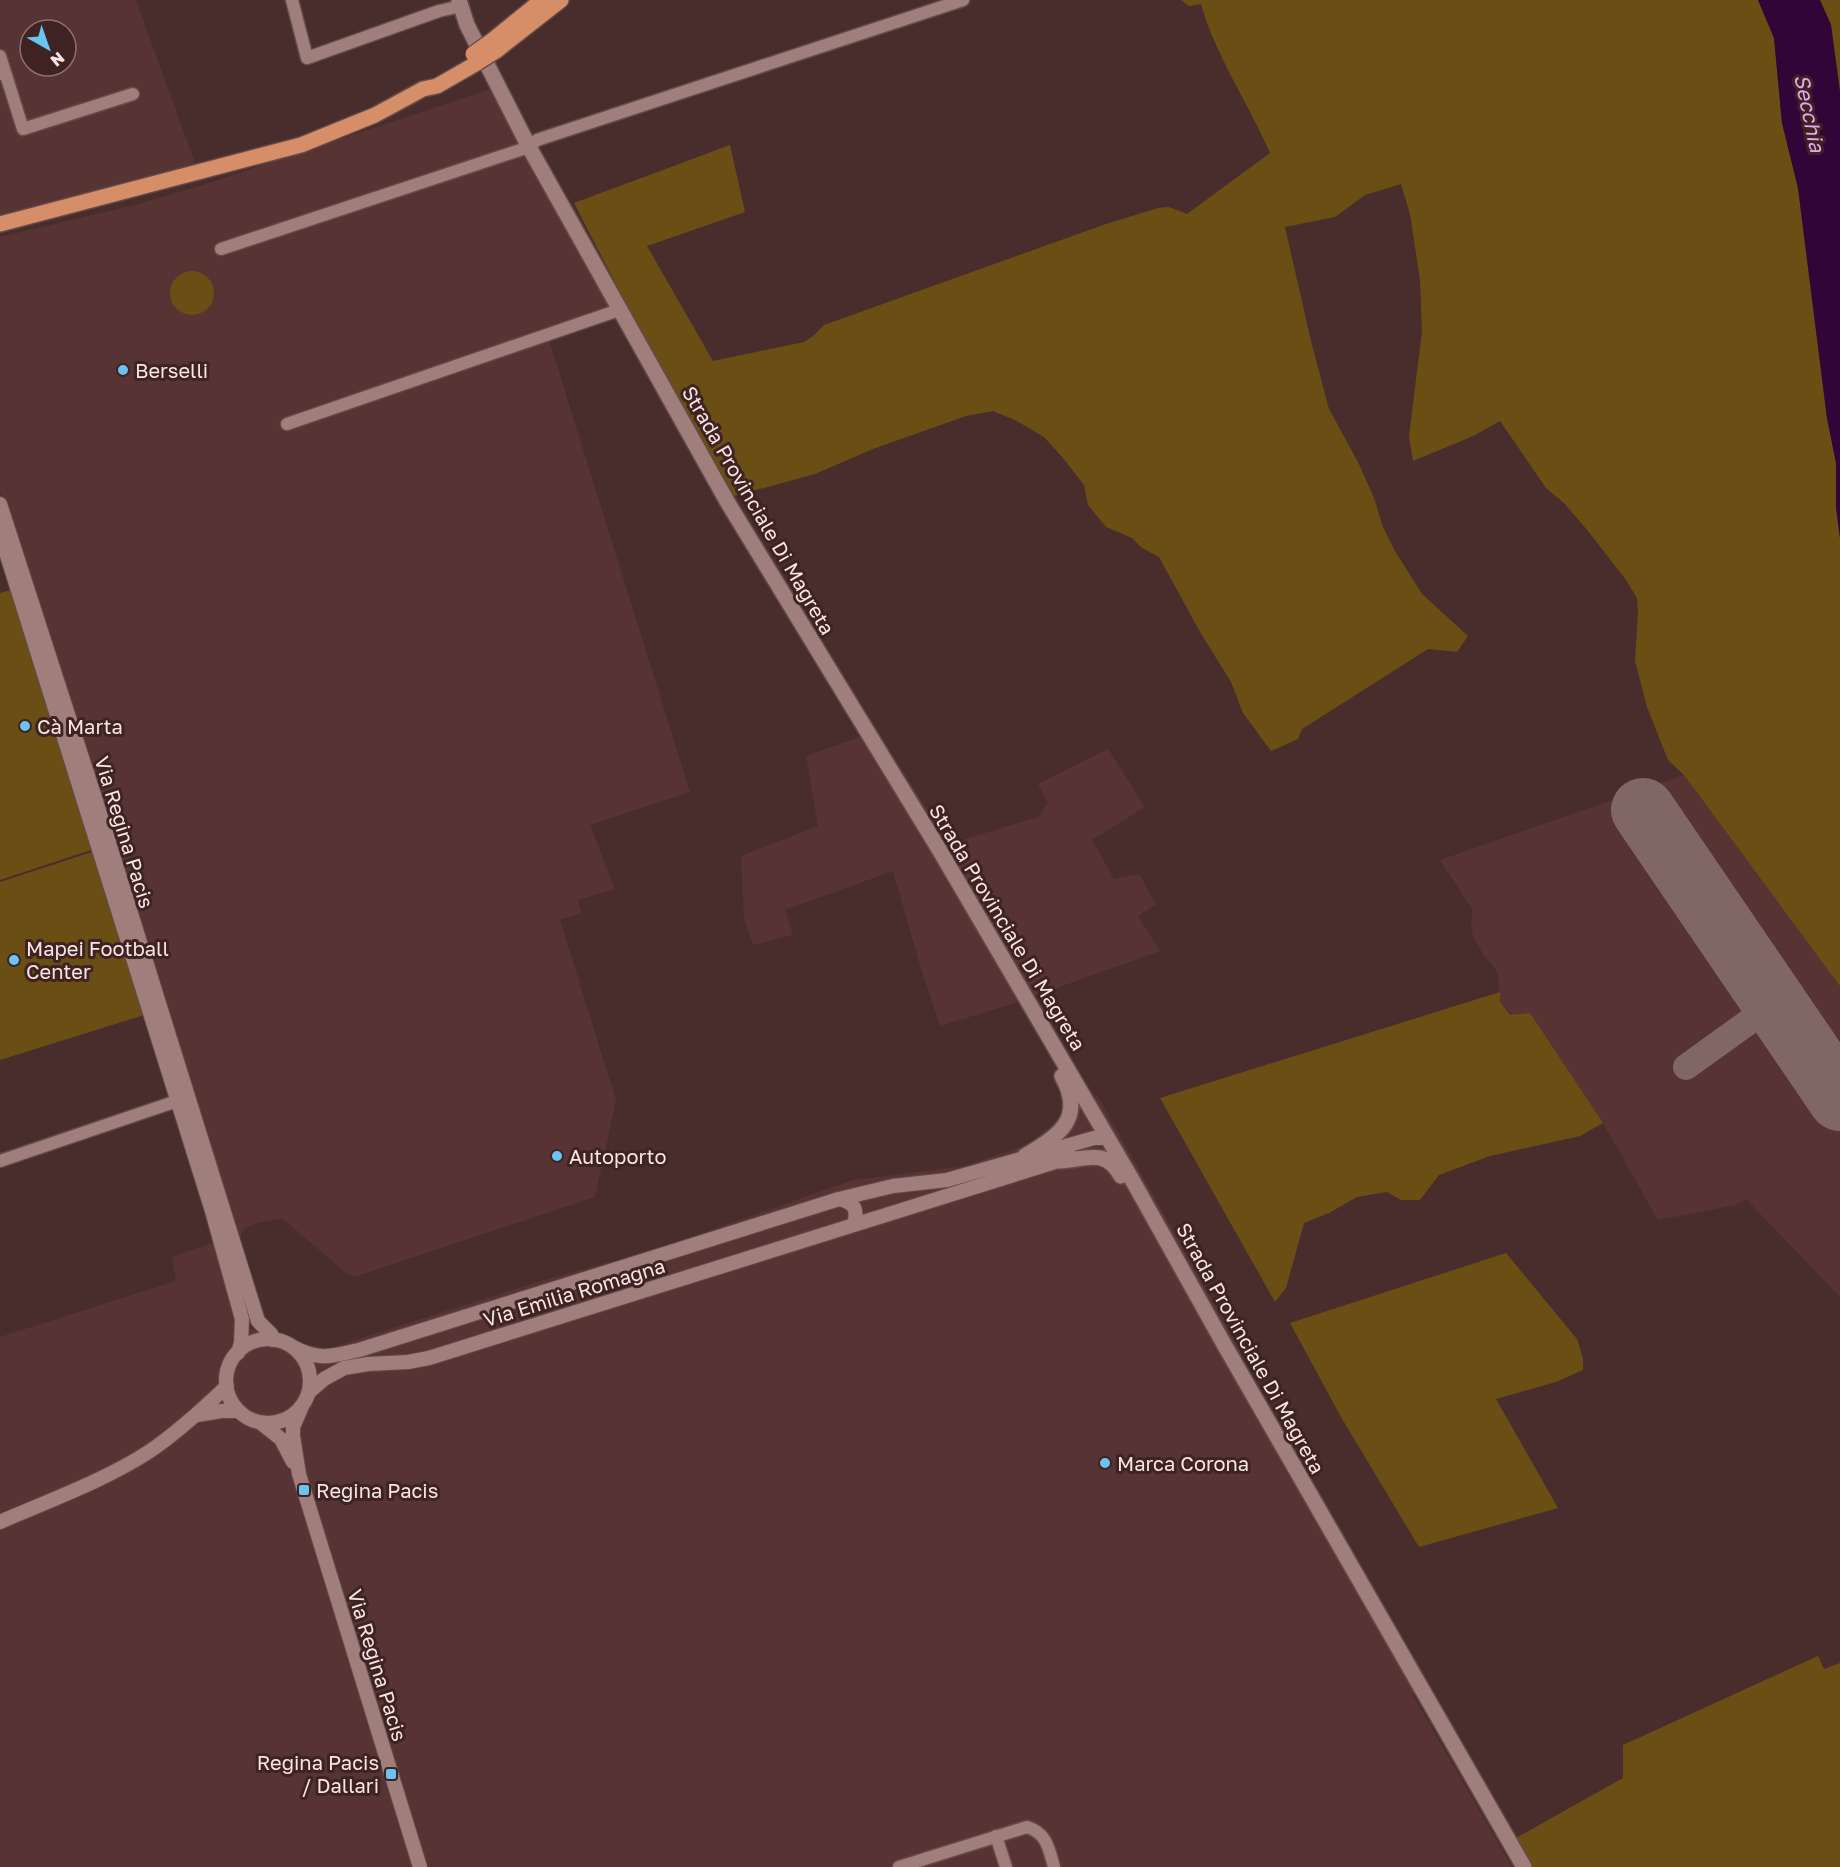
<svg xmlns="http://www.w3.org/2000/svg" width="1840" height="1867" font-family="'Golos Text',sans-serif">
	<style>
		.built { fill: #573433; fill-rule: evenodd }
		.green { fill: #6b4e14 }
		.water { fill: #310537 }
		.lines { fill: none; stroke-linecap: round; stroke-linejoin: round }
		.taxiway { stroke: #806665; stroke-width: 26 }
		.runway { stroke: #806665; stroke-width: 64 }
		.minor-casing { stroke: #634b4a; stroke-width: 15 }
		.tertiary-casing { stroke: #634b4a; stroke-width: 16 }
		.secondary-casing { stroke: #634b4a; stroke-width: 18 }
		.primary-casing { stroke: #634b4a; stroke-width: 18 }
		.minor { stroke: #9f7e7c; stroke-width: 12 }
		.tertiary { stroke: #9f7e7c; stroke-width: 14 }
		.secondary { stroke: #9f7e7c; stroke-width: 15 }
		.primary { stroke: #d68e69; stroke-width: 15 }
		.primary-bridge-casing { stroke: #634b4a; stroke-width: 18; stroke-linecap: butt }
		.primary-bridge { stroke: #d68e69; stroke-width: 15 }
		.poi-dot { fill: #6bc3f2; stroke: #3e2322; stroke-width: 2 }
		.labels { text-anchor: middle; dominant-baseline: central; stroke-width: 6; stroke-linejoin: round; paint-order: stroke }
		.poi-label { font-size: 20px; fill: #f8e5e4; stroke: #3e2322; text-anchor: start }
		.street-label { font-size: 20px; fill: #f8e5e4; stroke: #3e2322 }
		.water-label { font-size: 21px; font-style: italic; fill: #e8a6f2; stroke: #3e2322 }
	</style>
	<rect width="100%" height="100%" fill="#492d2c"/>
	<path class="built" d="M0 0H136L196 166 0 218ZM30 30H66V66H30Z
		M490 89 616 317 549 340 690 792 590 825 615 889 578 900 581 913 560 920 616 1100 595 1197 354 1277 345 1272 282 1218 254 1224 243 1230 238 1246 0 492V237L135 205 203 185Z
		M877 731 949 844 1038 817 1048 803 1038 784 1108 749 1145 807 1092 840 1114 879 1139 874 1156 904 1138 916 1160 951 1018 1002 940 1026 920 965 893 871 785 910 793 935 753 945 744 919 741 856 818 826 806 756Z
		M1684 775 1840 985V1297L1746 1199 1736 1205 1658 1220 1603 1123 1500 1002 1498 973 1483 954 1473 937 1471 922 1473 910 1440 860Z
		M1097 1095 1239 1347 1244 1365 1429 1688 1412 1694 1512 1867H0V1337L176 1281 172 1257 214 1242 242 1334 250 1329 264 1328 306 1345 330 1348 537 1282 651 1251 853 1180 964 1166 1026 1145 1054 1128Z"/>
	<path class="green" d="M1181 0H1758L1774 38 1782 123 1798 188 1827 418 1836 463V507L1840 538V986L1684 775 1668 760 1647 707 1635 661 1638 613 1637 598 1626 580 1588 531 1564 503 1546 488 1500 421 1473 436 1413 461 1409 436 1422 331 1420 280 1410 214 1401 184 1365 195 1335 217 1285 227 1311 341 1329 409 1359 464 1374 498 1383 527 1395 551 1422 594 1468 636 1457 652 1428 649 1302 729 1298 739 1271 751 1243 713 1231 682 1200 632 1159 557 1142 548 1132 538 1106 527 1088 505 1084 485 1063 458 1044 437 1015 420 993 411 966 416 873 449 815 474 734 496 667 383 574 203 730 145 745 212 647 246 713 361 804 342 813 336 824 325 1106 224 1158 208 1169 207 1187 214 1270 153C1248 102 1216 57 1201 4L1189 6Z
		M1820 0H1840V92L1831 25Z
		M170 293a22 22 0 1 1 44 0a22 22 0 1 1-44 0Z
		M11 590 25 608 94 819 89 843 91 850 0 880V593Z
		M92 852 144 1015 0 1060V882Z
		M1500 992V1002L1510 1015 1530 1013 1603 1123 1580 1136 1490 1156 1439 1175 1420 1200H1401L1387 1192 1357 1197 1329 1213 1304 1223 1286 1288 1275 1302 1160 1098Z
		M1506 1253 1577 1339 1583 1358V1370L1556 1382 1496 1399 1558 1508 1419 1547 1341 1417 1290 1323Z
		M1818 1656 1824 1669 1840 1663V1867H1530L1514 1839 1623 1778V1745Z"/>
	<path class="water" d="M1758 0H1820L1831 25 1840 92V538L1836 507V463L1827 418 1798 188 1782 123 1774 38Z"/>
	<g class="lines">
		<path class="taxiway" d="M1686 1067 1775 1003"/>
		<path class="runway" d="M1643 810 1840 1099"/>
		<g class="minor-casing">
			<path id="minor" d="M292 0 307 58 439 11 461 6
				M0 56 5 72
				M0 74 5 72 23 129 133 94
				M221 249 529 147 537 140 963 0
				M287 424 619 310
				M0 1161 177 1101
				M996 1836 1006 1867
				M899 1867 1027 1827C1047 1833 1049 1849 1054 1867"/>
		</g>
		<g class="tertiary-casing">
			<path id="tertiary" d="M0 504 96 801 258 1321 271 1334 273 1340
				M0 533 212 1211 242 1319 241 1343 238 1353
				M839 1199C855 1203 858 1209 854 1225
				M226 1381a42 42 0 1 1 84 0a42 42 0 1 1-84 0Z
				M291 1346C319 1361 329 1357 359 1350L839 1199 893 1186 947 1180 1094 1138H1108
				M308 1393 324 1379 344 1368 368 1364 408 1362 429 1358 1071 1157
				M303 1404 293 1427V1436L299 1474 420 1867
				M197 1415 221 1411H239
				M261 1423 281 1439 293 1462
				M0 1522C48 1501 106 1480 150 1451 178 1432 203 1409 227 1386"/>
		</g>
		<g class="secondary-casing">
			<path id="secondary" d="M459 0 467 25 529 147 728 503 940 851 1130 1176 1225 1346 1524 1867
				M1025 1156C1058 1136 1086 1119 1062 1076
				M1060 1161C1087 1159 1106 1148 1121 1176"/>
		</g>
		<g class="primary-casing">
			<path id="primary" d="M490 42 542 0
				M496 51 561 0
				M0 224 301 145 375 115 423 89 437 86 477 63"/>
		</g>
		<use href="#minor" class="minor"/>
		<use href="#tertiary" class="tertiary"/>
		<use href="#secondary" class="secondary"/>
		<use href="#primary" class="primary"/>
		<g class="primary-bridge-casing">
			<path id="primary-bridge" d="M473 54 490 42
				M477 63 496 51"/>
		</g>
		<use href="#primary-bridge" class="primary-bridge"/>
	</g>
	<g class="poi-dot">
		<circle cx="123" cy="370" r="6"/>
		<circle cx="25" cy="726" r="6"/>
		<circle cx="14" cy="960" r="6"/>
		<circle cx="557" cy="1156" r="6"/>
		<circle cx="1105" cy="1463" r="6"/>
		<rect x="298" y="1484" width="12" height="12" rx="3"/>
		<rect x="385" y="1768" width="12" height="12" rx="3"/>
	</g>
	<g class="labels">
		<g class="poi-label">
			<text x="135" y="370">Berselli</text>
			<text x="37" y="726">Cà Marta</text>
			<text x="26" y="948">Mapei Football<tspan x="26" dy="23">Center</tspan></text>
			<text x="569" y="1156">Autoporto</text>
			<text x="1117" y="1463">Marca Corona</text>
			<text x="316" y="1490">Regina Pacis</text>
			<text x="379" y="1762" text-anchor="end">Regina Pacis<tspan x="379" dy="23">/ Dallari</tspan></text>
		</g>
		<g class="street-label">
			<text transform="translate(759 510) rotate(60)">Strada Provinciale Di Magreta</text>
			<text transform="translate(125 832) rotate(73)">Via Regina Pacis</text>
			<text transform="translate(1008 927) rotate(59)">Strada Provinciale Di Magreta</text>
			<text transform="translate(574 1292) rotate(-17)">Via Emilia Romagna</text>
			<text transform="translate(1251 1348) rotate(61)">Strada Provinciale Di Magreta</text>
			<text transform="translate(378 1665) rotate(73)">Via Regina Pacis</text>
		</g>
		<g class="water-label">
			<text transform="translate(1810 113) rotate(78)">Secchia</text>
		</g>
	</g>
	<g transform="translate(48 48) rotate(140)"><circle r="28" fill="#3e2322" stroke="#887170" stroke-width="1.5"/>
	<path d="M0-4.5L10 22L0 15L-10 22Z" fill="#6bc3f2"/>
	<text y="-9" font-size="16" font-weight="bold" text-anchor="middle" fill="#f8e5e4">N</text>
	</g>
</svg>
